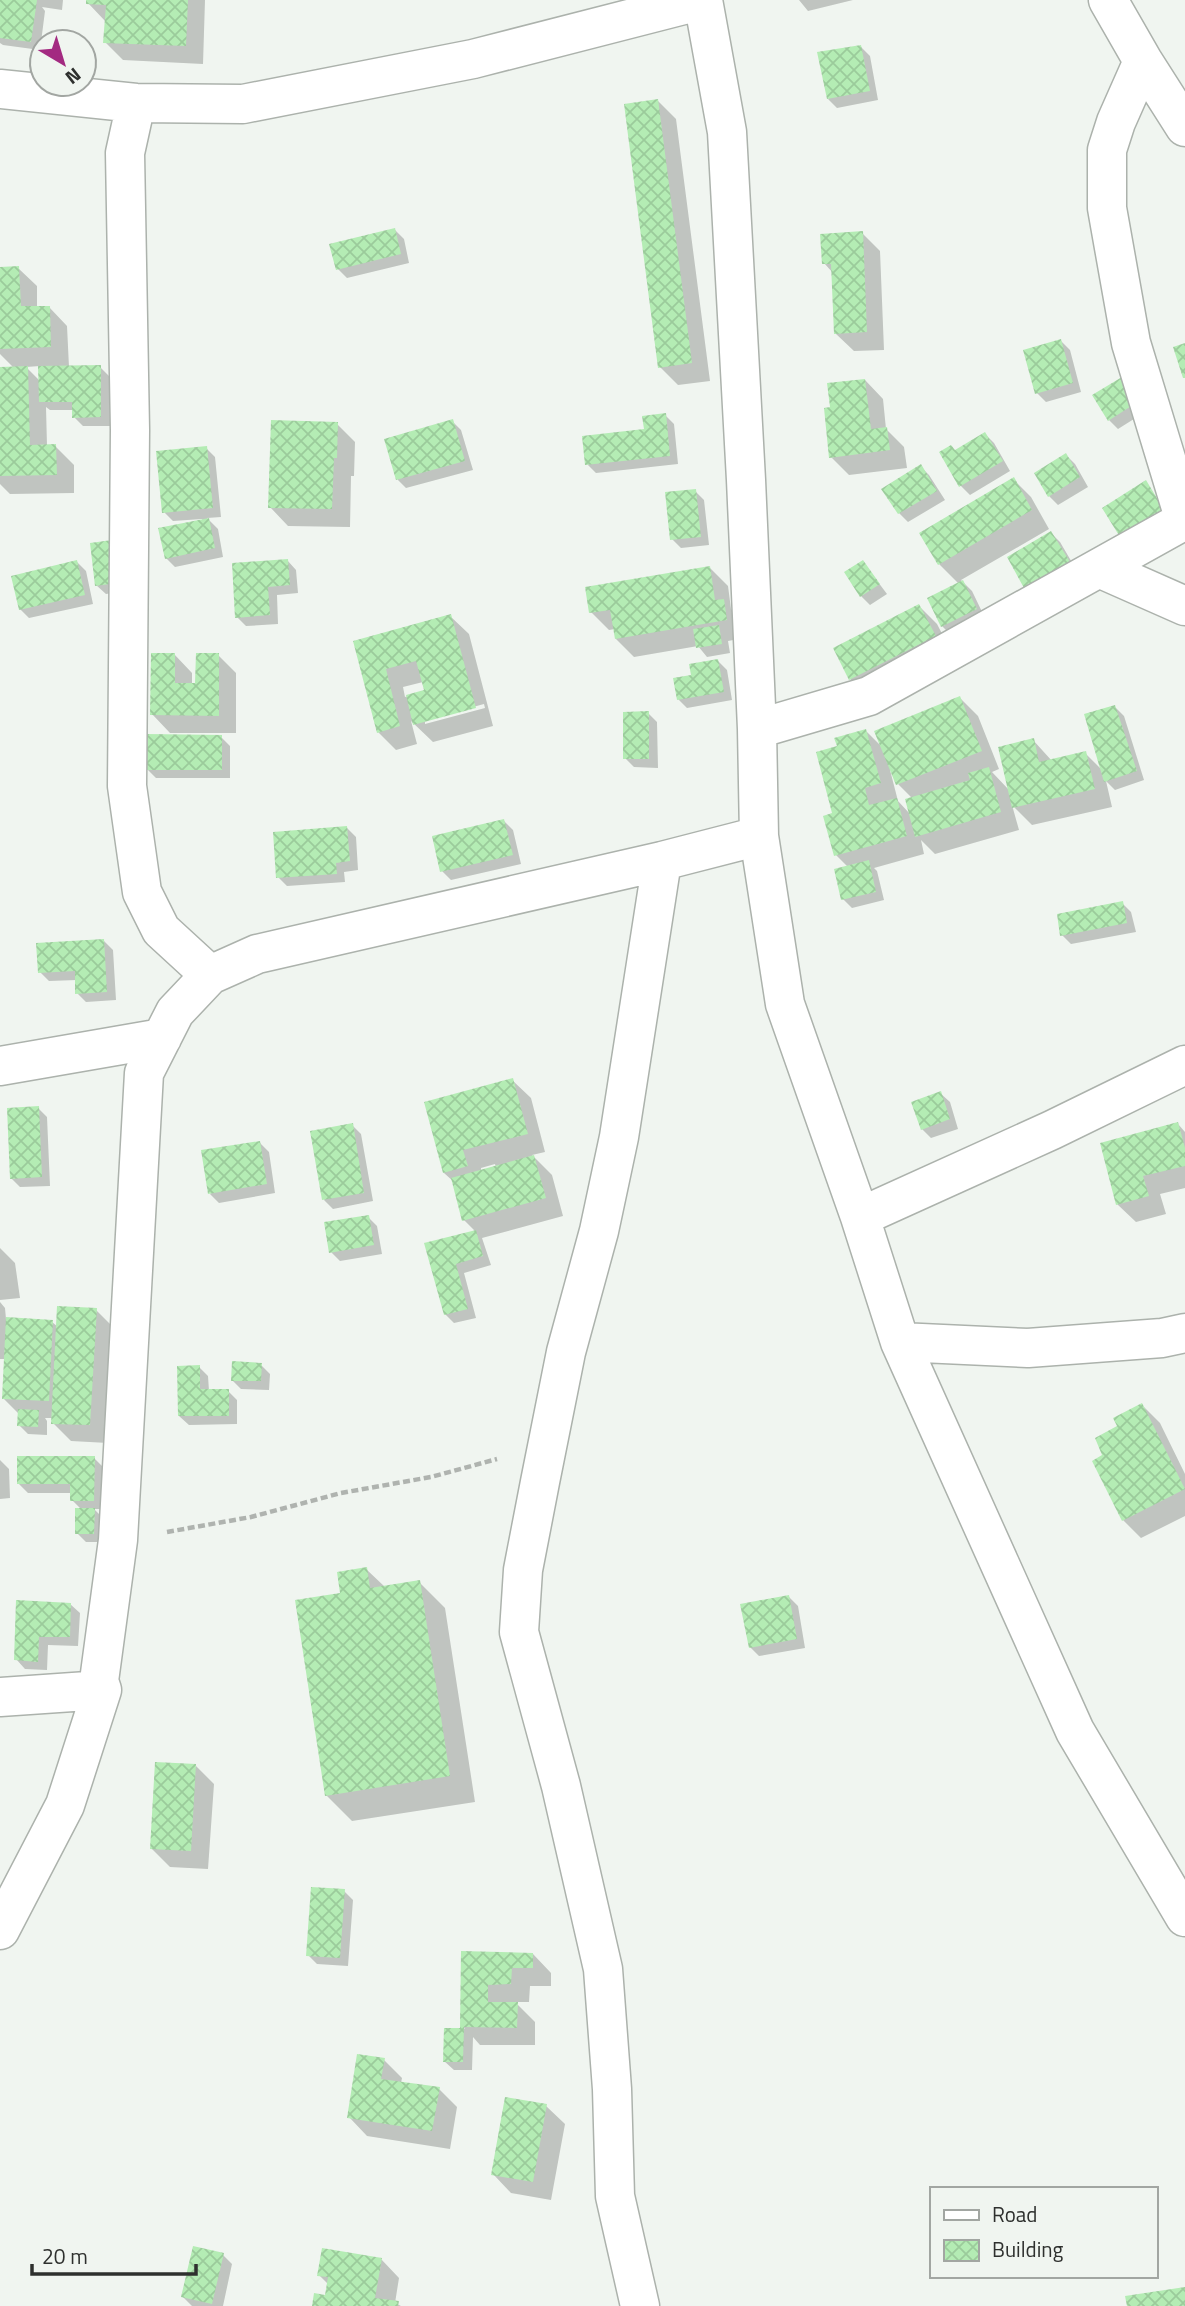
<svg xmlns="http://www.w3.org/2000/svg" width="1185" height="2306" font-family="'Titillium Web',sans-serif">
	<style>
		.shadow { fill: #0003; fill-rule: evenodd }
		.building { fill: url(#building-cross-hatch) }
		.lines { fill: none; stroke-linecap: round; stroke-linejoin: round }
		.minor-casing { stroke: #acb2ac; stroke-width: 41 }
		.path { stroke: #afb3af; stroke-width: 4.5; stroke-dasharray: 7 3.5; stroke-linecap: butt }
		.minor { stroke: #fff; stroke-width: 38 }
	</style>
	<defs>
		<pattern id="building-cross-hatch" width="8" height="8" patternUnits="userSpaceOnUse" patternTransform="scale(1.75)"><rect width="8" height="8" fill="#b4ecb4"/><path d="M0 0l8 8M0 8l8-8" fill="none" stroke="#9bcb9b"/></pattern>
	</defs>
	<rect width="100%" height="100%" fill="#f0f5f0"/>
	<path class="shadow" d="M0 0H63L62 10 42 7 45 11 40 50 3 45 0 43Z
		M88 0H205L203 64 123 60 105 42 106 22 88 3Z
		M799 0H853L808 11Z
		M861 47 870 56 878 100 837 108 828 99Z
		M658 101 676 119 710 381 678 385 660 367Z
		M395 230 404 239 409 263 347 278 338 269Z
		M862 233 880 251 884 350 854 351 835 333 833 273 824 263Z
		M0 268H18L37 286V308L49 307 67 326 69 367H100L109 376 110 426H83L74 417V410H50L46 407 47 446H55L74 465V493L10 494 0 484V369H15L0 354ZM40 366V381L26 367Z
		M1061 341 1070 350 1081 392 1046 402 1037 393Z
		M865 380 883 399 886 429 904 447 907 468 849 475 831 457 832 409Z
		M1094 395 1161 402 1118 429 1109 420Z
		M665 415 674 424 678 464 596 473 587 464 645 431Z
		M452 421 461 430 473 470 406 488 397 479Z
		M337 424 355 442 354 476H351L350 527 288 526 270 507Z
		M985 434 994 443 1010 471 970 495 961 486 956 451Z
		M206 448 215 457 221 517 207 518 218 529 223 557 175 567 166 558 203 521 202 519 173 521 164 512Z
		M1066 455 1075 464 1088 487 1058 505 1049 496Z
		M920 466 929 475 945 500 908 522 899 513Z
		M1013 479 1031 497 1049 529 961 580 972 591 985 618 951 635 942 626 959 584 939 564Z
		M695 491 704 500 709 545 681 548 672 539Z
		M1051 533 1060 542 1077 571 1026 587Z
		M92 544 126 591 106 594 96 585Z
		M287 560 296 570 298 593 277 595 278 624 246 626 237 617Z
		M77 562 86 571 93 604 29 618 20 609Z
		M863 562 887 594 870 605 861 596Z
		M710 568 728 586 731 609 741 620 744 638 728 641 730 653 707 657 698 646 634 657 616 639 615 629 609 630 591 612Z
		M919 606 937 624 953 655 868 697 850 679Z
		M450 616 469 634 493 726 433 742 411 721 417 744 396 750 378 732 355 642ZM423 682 426 691 405 697 403 687ZM484 704 485 708 425 724V720Z
		M174 654 192 673V685H197L218 655 236 673V733H170L152 714Z
		M718 661 727 670 732 700 687 708 678 699 693 676Z
		M960 698 978 716 999 769 992 772 1009 790 1033 740 1052 761 1085 753 1102 770 1115 707 1124 716 1144 780 1115 790 1106 781 1112 807 1032 825 1012 805 1019 830 935 854 921 840 924 854 874 868 877 871 884 900 852 908 843 899 848 867 836 855 834 815 839 747 866 731 884 749ZM892 769 898 784 912 798 910 814 898 801 890 770Z
		M648 713 657 722 658 768 634 767 625 758Z
		M221 737 230 746V778H156L147 769Z
		M504 821 513 830 521 864 451 880 442 871Z
		M347 828 356 837 358 870 344 872 345 882 287 886 278 877Z
		M1122 903 1131 912 1136 932 1071 944 1062 935Z
		M104 941 113 950 116 1000 86 1002 77 993V980L49 981 40 972Z
		M512 1080 531 1098 545 1152 532 1155 552 1175 563 1216 482 1238 491 1265 464 1273 476 1318 454 1323 445 1314 427 1244 475 1231 464 1220 454 1182 444 1173ZM495 1164 496 1168 481 1172V1168Z
		M940 1093 950 1102 958 1129 931 1138 922 1129Z
		M38 1108 47 1117 50 1186 20 1187 11 1178Z
		M1178 1124 1185 1132V1188L1160 1194 1166 1214 1136 1222 1117 1204Z
		M352 1125 361 1134 373 1201 333 1209 324 1200Z
		M260 1143 269 1152 275 1193 219 1203 210 1194Z
		M368 1217 377 1226 382 1254 340 1261 331 1252Z
		M0 1248 15 1263 20 1298 0 1300Z
		M0 1302 5 1308 6 1319 52 1322 58 1327 96 1310 114 1328 108 1443 71 1441 53 1423V1418H45L47 1421V1435L28 1434 19 1425V1414L4 1399 6 1359H0Z
		M261 1365 270 1374 269 1390 241 1389 232 1380Z
		M199 1367 208 1376 209 1391H228L237 1400V1424L189 1425 179 1416Z
		M1142 1405 1160 1423 1185 1474V1516L1141 1538 1123 1520 1104 1456 1120 1427Z
		M94 1458 103 1467V1509H94L103 1518V1542H86L77 1533 81 1509 72 1500V1493H28L18 1483Z
		M0 1460 9 1469 10 1498 0 1499Z
		M366 1569 385 1587 419 1582 445 1608 475 1802 352 1821 326 1795 342 1594Z
		M789 1597 798 1606 805 1648 759 1656 750 1647Z
		M70 1604 80 1613 78 1646 48 1645 47 1670 25 1669 16 1659Z
		M196 1766 214 1784 208 1869 170 1867 152 1849Z
		M344 1891 353 1900 348 1966 317 1964 308 1955Z
		M463 1953 533 1954 551 1973V1986H530L529 2002H515L535 2022V2045H480L473 2037 472 2070H454L444 2061 445 2029H465L462 2026Z
		M384 2060 402 2078 401 2083 439 2089 457 2107 450 2149 367 2136 349 2117Z
		M546 2106 565 2124 551 2200 511 2193 493 2174Z
		M223 2255 232 2264 223 2306H192L183 2297Z
		M381 2259 399 2278 395 2303 401 2306H314L326 2297 328 2284 319 2275Z"/>
	<path class="building" d="M0 0H37L31 42 0 38Z
		M86 0H188L186 46 103 43 106 5 86 4Z
		M861 45 870 91 827 99 817 52Z
		M658 99 692 363 658 368 624 104Z
		M395 228 401 254 336 270 329 244Z
		M863 231 867 332 834 334 831 264H822L820 234Z
		M19 266 21 306H50L51 347 0 349V267Z
		M1061 339 1073 383 1035 394 1023 350Z
		M1185 343V378H1183L1173 347Z
		M101 365V417L72 418V402H39L38 366Z
		M28 366 30 445 56 444 57 475 0 476V367Z
		M1137 368 1153 392 1108 421 1092 395Z
		M865 379 871 429 887 427 890 450 829 458 824 408 830 407 827 383Z
		M666 413 670 456 585 465 582 436 644 429 642 416Z
		M453 419 465 461 396 480 384 439Z
		M271 420 338 422 337 458H334L332 509 268 508Z
		M985 432 1003 461 959 487 939 452 951 445 955 450Z
		M207 446 213 508 162 513 156 451Z
		M1066 453 1080 477 1048 497 1034 473Z
		M921 464 937 491 898 514 881 489Z
		M1014 477 1032 510 938 565 919 533Z
		M1146 480 1164 510 1120 537 1102 508Z
		M696 489 701 537 670 540 665 492Z
		M209 518 215 548 165 559 158 528Z
		M1051 531 1070 562 1024 588 1007 557Z
		M112 540 118 583 95 586 90 543Z
		M288 559 290 585 268 587 270 615 235 618 232 563Z
		M77 560 85 595 19 610 11 576Z
		M863 560 880 584 860 597 844 572Z
		M710 566 715 600 724 599 727 620 615 639 610 610 589 613 585 587Z
		M963 580 977 609 941 627 927 598Z
		M919 604 936 636 849 680 833 648Z
		M451 614 476 708 413 725 406 695 424 690 416 661 386 669 400 726 377 733 353 641Z
		M719 625 722 644 696 648 693 629Z
		M151 653H175V683H195L196 653H219V716L150 715Z
		M718 659 724 692 677 700 673 678 691 675 689 664Z
		M960 696 982 751 896 785 874 731Z
		M1115 705 1137 771 1104 782 1084 714Z
		M649 711V759H623V712Z
		M866 729 881 783 865 788 869 805 897 798 907 836 834 856 823 816 832 813 816 752 837 746 834 738Z
		M146 734 222 735V770H145Z
		M1034 738 1039 762 1086 751 1095 789 1012 808 998 747Z
		M989 767 1001 812 915 837 905 799 970 780 968 773Z
		M504 819 513 855 440 872 432 836Z
		M347 826 350 861 336 863 337 874 276 878 273 832Z
		M869 860 876 892 841 900 834 869Z
		M1123 901 1127 923 1060 936 1057 914Z
		M104 939 107 992 75 994V971L38 973 36 943Z
		M513 1078 528 1134 463 1150 468 1166 443 1173 424 1102Z
		M941 1091 950 1119 921 1130 911 1102Z
		M39 1106 42 1177 10 1179 7 1108Z
		M1178 1122 1185 1148V1166L1143 1176 1149 1196 1116 1205 1100 1143Z
		M353 1123 364 1193 322 1200 310 1131Z
		M260 1141 267 1184 208 1194 201 1150Z
		M534 1155 546 1198 462 1221 451 1178Z
		M369 1215 374 1245 329 1253 324 1222Z
		M476 1230 483 1256 456 1264 468 1309 444 1315 424 1243Z
		M57 1306 97 1308 90 1425 51 1424Z
		M6 1317 53 1320 49 1401 2 1399Z
		M232 1361 262 1363 261 1381H231Z
		M200 1365V1389H229V1416H178L177 1366Z
		M1142 1403 1185 1489 1122 1521 1092 1461 1102 1455 1095 1438 1117 1426 1113 1418Z
		M18 1409 39 1410 38 1427 17 1426Z
		M17 1456H95L94 1501H70V1484H17Z
		M75 1508H95L94 1534H75Z
		M367 1567 370 1588 420 1580 450 1776 325 1796 295 1600 340 1593 337 1572Z
		M789 1595 797 1639 749 1648 740 1604Z
		M16 1600 71 1603 70 1637H39L38 1662 14 1660Z
		M155 1762 196 1764 191 1851 150 1849Z
		M311 1887 345 1889 340 1958 306 1956Z
		M461 1951 533 1953V1968H512L511 1984 488 1985V2002H518L517 2028 464 2027 463 2062H443L444 2028H460Z
		M357 2054 385 2058 381 2079 440 2087 432 2131 347 2118Z
		M505 2097 547 2104 533 2182 491 2175Z
		M193 2246 224 2253 212 2304 181 2297Z
		M322 2248 382 2258 375 2298 399 2301 398 2306H312L314 2293 325 2295 328 2277 317 2276Z
		M1185 2287V2306H1127L1125 2296Z"/>
	<g class="lines">
		<g class="minor-casing">
			<path id="minor" d="M703 0 727 132 746 480 757 729 759 836 785 1004 860 1217 900 1342 1075 1731 1185 1917
				M1108 0 1143 61 1185 127
				M1143 61 1116 122 1107 150V208L1131 343 1185 521
				M0 89 136 103 243 104 473 59 703 0
				M136 103 125 153 130 430 127 786 142 892 161 930 210 975
				M1099 568 1185 606
				M757 729 869 696 1185 520
				M0 1066 162 1038
				M860 1217 1052 1130 1185 1065
				M900 1342 1028 1348 1162 1338 1185 1333
				M0 1697 102 1690
				M0 1930 65 1805 102 1690 99 1681 118 1540 144 1073 175 1012 210 975 257 954 662 861 759 836
				M640 2306 615 2196 612 2089 603 1969 561 1786 519 1632 523 1570 540 1482 566 1352 599 1231 619 1137 662 861"/>
		</g>
		<path class="path" d="M167 1532 251 1517 341 1493 431 1477 497 1459"/>
		<use href="#minor" class="minor"/>
	</g>
	<rect x="930" y="2187" width="228" height="91" fill="#f0f5f0" stroke="#a2a6a2" stroke-width="2"/>
	<rect x="944" y="2210" width="35" height="10" fill="#ffffff" stroke="#a2a6a2" stroke-width="2"/>
	<text x="992" y="2222" font-size="21" fill="#2e302e">Road</text>
	<rect x="944" y="2240" width="35" height="21" fill="url(#building-cross-hatch)" stroke="#a2a6a2" stroke-width="2"/>
	<text x="992" y="2257" font-size="21" fill="#2e302e">Building</text>
	<g transform="translate(63 63) rotate(142)"><circle r="33" fill="#f0f5f0" stroke="#a2a6a2" stroke-width="2"/>
	<path d="M0-5L12 26L0 18L-12 26Z" fill="#a32a81"/>
	<text y="-10" font-size="19" font-weight="bold" text-anchor="middle" fill="#2e302e">N</text>
	</g>
	<path d="M32 2264v10h164v-10" fill="none" stroke="#2e302e" stroke-width="3.5"/>
	<text x="42" y="2264" font-size="21" fill="#2e302e" stroke="#f0f5f0" stroke-width="5" paint-order="stroke">20 m</text>
</svg>
